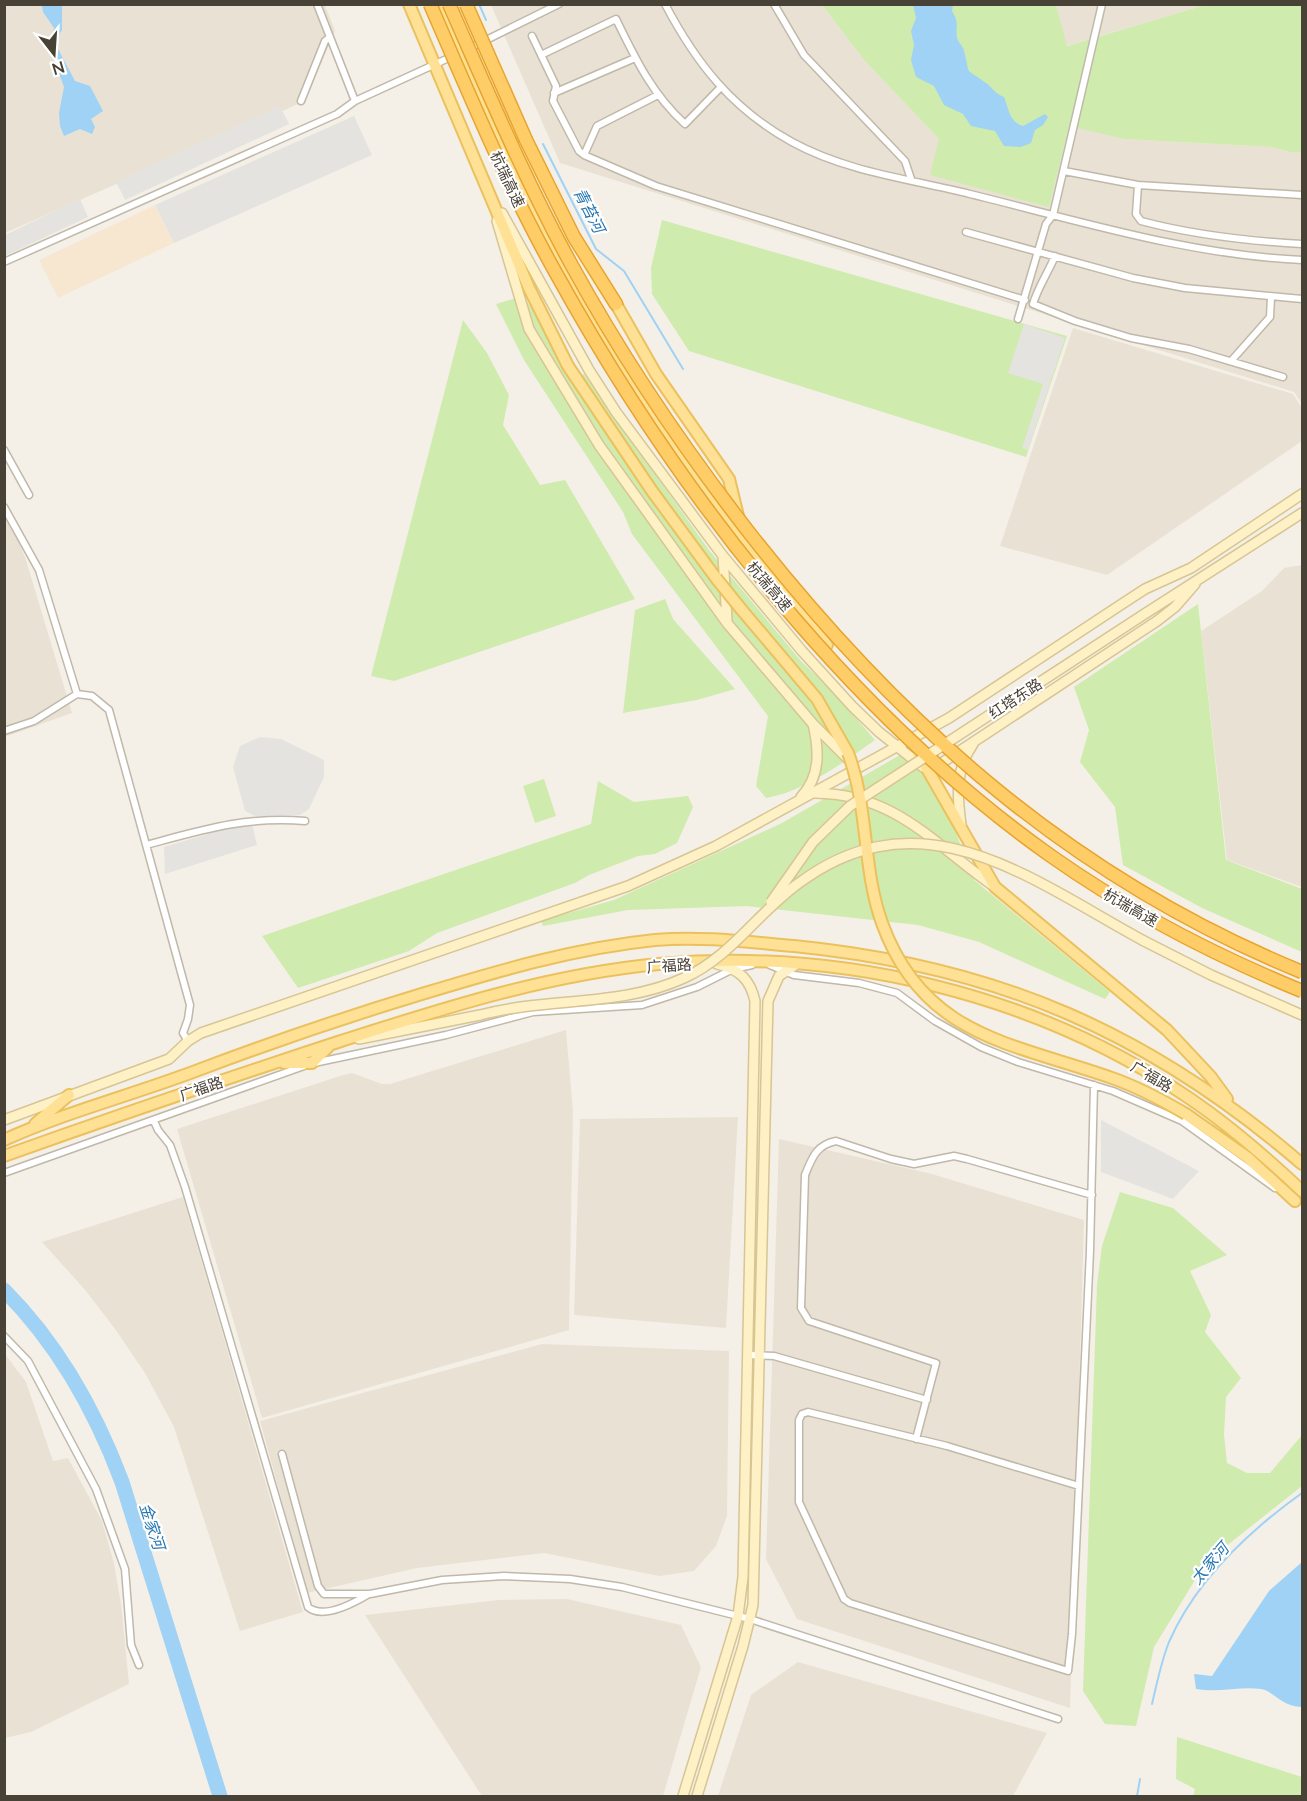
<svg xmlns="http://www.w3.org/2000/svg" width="1307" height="1801" font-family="Lato,'Noto Sans SC',sans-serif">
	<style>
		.residential { fill: #e9e2d4 }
		.commercial { fill: #f7e7d1 }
		.green { fill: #cfebad }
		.parking { fill: #e5e3df }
		.water { fill: #9fd2f5 }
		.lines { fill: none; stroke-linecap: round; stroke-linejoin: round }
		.stream { stroke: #9fd2f5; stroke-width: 2 }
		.river { stroke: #9fd2f5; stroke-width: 15 }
		.street-casing { stroke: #c0b8a9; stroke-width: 9 }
		.secondary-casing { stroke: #d7c594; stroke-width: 12 }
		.primary-casing { stroke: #ebc15e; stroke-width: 14 }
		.highway-casing { stroke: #e7a42e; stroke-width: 15 }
		.street { stroke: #fff; stroke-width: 6 }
		.secondary { stroke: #fff1c6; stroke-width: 9 }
		.primary { stroke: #ffe195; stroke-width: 10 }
		.highway { stroke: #ffcd67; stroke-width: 12 }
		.secondary-bridge-casing { stroke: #d7c594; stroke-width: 12; stroke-linecap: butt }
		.primary-bridge-casing { stroke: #ebc15e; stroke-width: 14; stroke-linecap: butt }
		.highway-bridge-casing { stroke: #e7a42e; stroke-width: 15; stroke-linecap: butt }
		.secondary-bridge { stroke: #fff1c6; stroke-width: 9 }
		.primary-bridge { stroke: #ffe195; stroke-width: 10 }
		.highway-bridge { stroke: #ffcd67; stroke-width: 12 }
		.labels { text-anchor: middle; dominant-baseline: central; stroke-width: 4.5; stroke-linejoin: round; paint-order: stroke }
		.street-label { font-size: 15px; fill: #484135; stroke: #fff }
		.water-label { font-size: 16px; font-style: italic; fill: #2677b2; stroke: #fff }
	</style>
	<rect width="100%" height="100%" fill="#f4f0e7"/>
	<path class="residential" d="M1056 4 1205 5 1066 46Z
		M4 5H325L335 31 305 101 5 233Z
		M491 5H822L864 60 939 139 1049 207 1069 125 1124 139 1272 147 1290 152H1302V404L1294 392 560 163Z
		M1073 328 1293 394 1302 408V441L1107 575 1000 546Z
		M4 502 26 560 72 713 5 737Z
		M1302 565V887L1227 860 1201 631 1262 591 1284 568Z
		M566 1030 573 1111 569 1330 262 1418 177 1129 340 1076 352 1073 382 1084H390Z
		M738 1117 726 1328 574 1315 580 1119Z
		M779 1139 932 1174 1084 1220 1070 1708 797 1619 766 1559Z
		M183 1197 303 1612 240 1631 174 1427 145 1373 115 1329 86 1291 42 1242Z
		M542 1344 729 1351 727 1516 716 1546 694 1571 659 1576 544 1553 417 1568 307 1593 260 1421Z
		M5 1354 26 1382 53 1461 68 1458 102 1521 114 1563 121 1604 129 1684 31 1732 5 1738Z
		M567 1599 681 1625 701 1667 663 1796H482L365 1615 499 1600Z
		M798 1662 1047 1733 1013 1796H718L751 1695Z"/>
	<path class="commercial" d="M155 205 174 243 58 298 39 260Z"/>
	<path class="green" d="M822 5H1056L1067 46 1205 5H1302V152H1290L1272 147 1124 139 1069 126 1049 207 930 175 939 139 864 60Z
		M662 220 1067 336 1026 457 689 351 652 294 651 268Z
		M524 296 574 379 584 374 709 550 801 661 836 695 875 740C842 763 806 791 766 798L756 786 768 716 632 534 623 512 524 360 496 304Z
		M463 320 487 353 509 395 503 425 540 485 565 480 635 599 394 681 371 676Z
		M665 599 673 619 735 689 697 700 623 713 635 610Z
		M1198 604 1226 860 1302 889V952L1202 908 1123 865 1115 807 1080 762 1089 730 1074 687Z
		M900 755 926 777 955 830 974 880 1110 992 1105 999 979 942 918 925 747 906 628 910 543 926 541 921 614 900 782 823Z
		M544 779 556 816 535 823 523 786Z
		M598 781 634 802 688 796 693 807 677 843 655 854 638 856 589 875 575 883 437 933 409 951 298 988 262 936 591 824Z
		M1120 1192 1173 1208 1227 1255 1190 1271 1211 1315 1205 1332 1241 1378 1226 1397 1224 1435 1227 1463 1247 1473H1270L1302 1435V1486L1206 1562 1154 1647 1136 1726 1105 1724 1083 1691 1097 1285 1102 1246Z
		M1177 1737 1302 1777V1796H1193L1195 1789 1176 1779Z"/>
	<path class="parking" d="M280 106 289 124 125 200 116 182Z
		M354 116 372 155 174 243 155 205Z
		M80 199 88 217 5 256V235Z
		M1024 324 1065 338 1028 450 1022 448 1043 384 1008 373Z
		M260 737 281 739 324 760V777L309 809 300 815 255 816 245 811 233 767 240 746Z
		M252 824 257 845 165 874 164 847 238 825Z
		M1101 1120 1199 1171 1173 1199 1101 1172Z"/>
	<path class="water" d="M42 5H62V30L57 38V47L75 81 90 86 103 111 91 119 95 127 92 134 80 129 64 136 60 126 59 113 64 87 50 49 54 28 43 12Z
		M913 5H953L952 11C960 24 955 26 957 38 958 42 963 46 964 51 971 78 963 66 986 83 993 88 994 93 1004 97 1009 109 1009 122 1023 126L1045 114 1048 117 1043 125 1035 130 1031 143 1021 147 1004 146 995 131 971 126 963 114 944 105 934 86 916 77 911 60 914 45 911 31 916 18Z
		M1302 1562V1707C1280 1706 1274 1691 1261 1689 1240 1686 1220 1693 1196 1689L1194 1674 1212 1676 1269 1591Z"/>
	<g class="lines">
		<path class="stream" d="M479 4 486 20
			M543 144 596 249 624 271 683 369
			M1152 1704C1157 1683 1161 1662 1169 1642 1196 1580 1249 1531 1302 1493
			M1137 1796 1140 1779"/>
		<path class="river" d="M4 1290C59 1345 95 1410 122 1482L220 1796"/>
		<g class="street-casing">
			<path id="street" d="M317 4 355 101
				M665 4C696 63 732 109 792 142 847 172 910 179 970 194 1080 221 1189 255 1302 260
				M774 4 804 55 905 161 911 179
				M532 36 556 86 553 101 579 151 584 155 656 186 1025 300
				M468 49 559 4
				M541 55 616 19C635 58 652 94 685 124L720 88
				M554 93 635 58
				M301 101 325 41 330 37
				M584 155 597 126 658 95
				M1064 171 1138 185 1302 195
				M1138 185 1136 214 1141 221C1194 235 1248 241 1302 244
				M966 232 1133 278 1185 288 1302 299
				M1055 256C1048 273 1038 287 1033 304L1075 321 1131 338 1189 349 1283 377
				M4 262 337 114 355 101 453 56
				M1018 319 1046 224 1053 215 1102 4
				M1232 360 1270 317 1271 297
				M4 450 29 495
				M4 507 39 570 77 694
				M4 731 34 721 77 694 92 696 109 710 190 1005 188 1019 183 1033 188 1041
				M146 845C202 830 246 816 305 821
				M770 965 794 975 859 983 897 993 935 1021 981 1047 1018 1062 1113 1091 1182 1121 1275 1188
				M314 1063 446 1035 533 1012 642 1005 697 987 733 969 752 965
				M154 1121 158 1130 170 1145 185 1187 308 1607C323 1620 354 1603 369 1594
				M4 1173 304 1066
				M4 1336 28 1361 96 1489 125 1569 131 1645 139 1665
				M749 1355 774 1356 927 1400
				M916 1439 936 1363 809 1321 801 1308 805 1175C812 1158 816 1145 836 1141L891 1159 914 1164 954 1156 967 1159 1092 1195
				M282 1454 318 1586 324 1594H370L442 1580 504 1576 570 1579 622 1587 750 1619 1058 1719
				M1079 1486 947 1446 808 1412 802 1414 799 1420V1502L844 1599 850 1603 1068 1671 1072 1634 1090 1251 1094 1085"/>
		</g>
		<g class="secondary-casing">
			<path id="secondary" d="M502 213 589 370 616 412 723 556 802 651 852 706 879 732 923 767
				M497 221 529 329 599 445 727 623 813 724 848 759
				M723 556 727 620
				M1146 613 1302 513
				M934 768 1157 621 1175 607 1195 584
				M815 793C897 794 934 845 995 887
				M801 797C821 776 819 750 813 724
				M961 825C957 795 955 770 973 744
				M1144 941 1211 975 1302 1015
				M359 1039 480 1015
				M4 1120 169 1059 188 1041 201 1033 628 886 716 846 949 718 1122 604 1145 589 1191 568 1302 494
				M683 1796 738 1616 743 1577 755 1001C750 979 739 969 717 964
				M697 1796 743 1646 753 1605 768 1001 779 976 795 965"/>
		</g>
		<g class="primary-casing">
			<path id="primary" d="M409 4 529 288 568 366 652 491 716 578
				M439 4C467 68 494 132 525 195 562 270 605 344 651 415 703 497 765 571 827 645
				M616 304 656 374 729 479 739 520
				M741 609 817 699 848 753
				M918 753 995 887 1167 1030 1211 1077 1227 1099
				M284 1063H312L328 1047
				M1186 1114 1247 1157 1295 1201
				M35 1124 69 1095
				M4 1140C68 1111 136 1094 201 1069 275 1041 349 1016 425 993 501 970 576 948 655 940 701 936 748 942 794 946 996 966 1149 1032 1302 1164
				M4 1156C116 1116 228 1078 341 1041 444 1008 550 974 659 964 843 948 1036 994 1189 1098 1229 1125 1267 1158 1302 1191"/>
		</g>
		<g class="highway-casing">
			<path id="highway" d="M526 140 574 237 616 304"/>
		</g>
		<use href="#street" class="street"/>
		<use href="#secondary" class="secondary"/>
		<use href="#primary" class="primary"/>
		<use href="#highway" class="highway"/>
		<g class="secondary-bridge-casing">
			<path id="secondary-bridge" d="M771 902 813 842 850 806 1146 613
				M480 1015C548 997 621 1007 684 978 731 957 758 912 799 883 923 791 1033 881 1144 941"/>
		</g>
		<g class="primary-bridge-casing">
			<path id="primary-bridge" d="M716 578 741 609
				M848 753C869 808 862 868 882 923 923 1037 1013 1043 1112 1078 1138 1087 1162 1100 1186 1114"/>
		</g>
		<g class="highway-bridge-casing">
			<path id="highway-bridge" d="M430 4C470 96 508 188 557 275 677 492 849 713 1051 856 1129 911 1214 955 1302 991
				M449 4C488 92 525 180 571 264 623 359 684 449 751 535 902 727 1074 879 1302 972
				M466 4 526 140"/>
		</g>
		<use href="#secondary-bridge" class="secondary-bridge"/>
		<use href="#primary-bridge" class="primary-bridge"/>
		<use href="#highway-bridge" class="highway-bridge"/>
	</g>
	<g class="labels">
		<g class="street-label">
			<text transform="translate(508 179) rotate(65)">杭瑞高速</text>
			<text transform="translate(770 586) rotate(50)">杭瑞高速</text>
			<text transform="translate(1015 698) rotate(-33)">红塔东路</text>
			<text transform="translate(1131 907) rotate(30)">杭瑞高速</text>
			<text transform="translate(669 965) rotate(-4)">广福路</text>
			<text transform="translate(1152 1076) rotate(31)">广福路</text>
			<text transform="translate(201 1088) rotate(-19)">广福路</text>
		</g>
		<g class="water-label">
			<text transform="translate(590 210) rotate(63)">青苔河</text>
			<text transform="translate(153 1526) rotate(72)">金家河</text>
			<text transform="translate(1209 1563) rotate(-49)">太家河</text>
		</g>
	</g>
	<rect width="1307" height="1801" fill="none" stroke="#484135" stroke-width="12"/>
	<g transform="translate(54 54) rotate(163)" stroke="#ffffff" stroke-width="4.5" paint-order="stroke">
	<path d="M0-4.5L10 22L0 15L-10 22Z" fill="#484135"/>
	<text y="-9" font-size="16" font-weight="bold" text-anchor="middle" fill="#484135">N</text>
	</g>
</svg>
